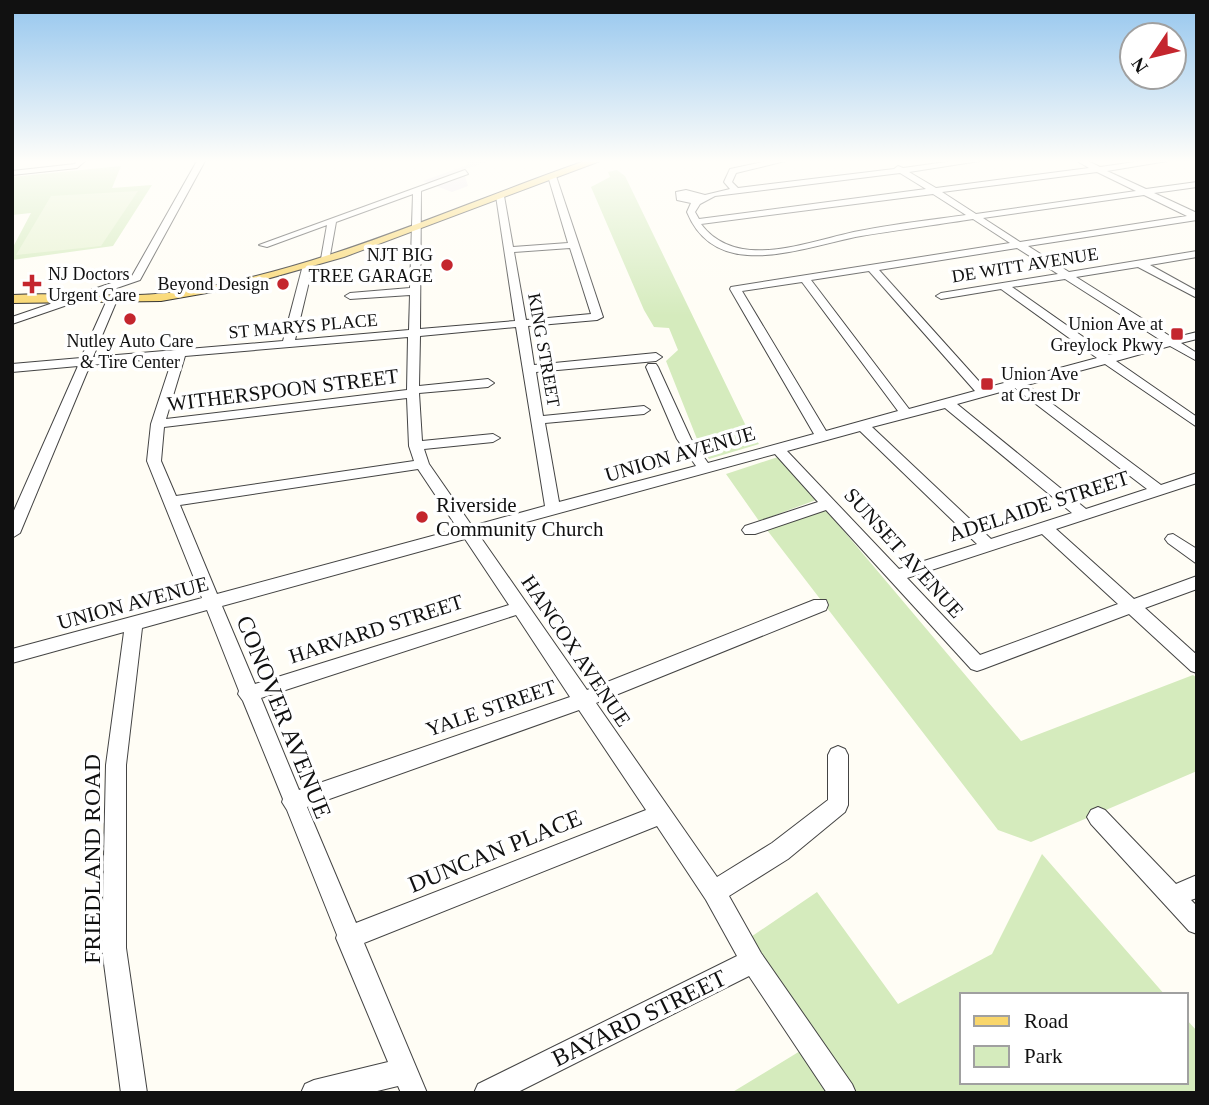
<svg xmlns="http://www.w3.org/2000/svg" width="1209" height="1105" font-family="'Times New Roman',serif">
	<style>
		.industrial { fill: #eee6ef }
		.green { fill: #d5ebbd }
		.pitch { fill: #e6f2cf }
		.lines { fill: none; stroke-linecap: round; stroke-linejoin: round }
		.minor-casing { stroke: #444; stroke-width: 2 }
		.major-casing { stroke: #222; stroke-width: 2 }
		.minor { fill: #fff; fill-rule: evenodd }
		.major { fill: #f9d66b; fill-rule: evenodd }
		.poi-dot { fill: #c4262e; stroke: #fff; stroke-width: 2.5 }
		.labels { text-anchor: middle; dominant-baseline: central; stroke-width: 7; stroke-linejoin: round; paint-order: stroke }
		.far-poi-label { font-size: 18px; fill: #111; stroke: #fff; text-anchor: end }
		.far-street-label { font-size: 18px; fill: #111; stroke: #fff }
		.street-label { font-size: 21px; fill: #111; stroke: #fff }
		.poi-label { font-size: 21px; fill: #111; stroke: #fff; text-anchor: start }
		.near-street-label { font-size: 24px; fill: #111; stroke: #fff }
	</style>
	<rect width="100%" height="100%" fill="#fffdf5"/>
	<path class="industrial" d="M467 161H490L463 170 468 186 452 192 423 181 467 165Z"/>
	<path class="green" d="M121 166 112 188 152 185 113 246 12 260V249L31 213 12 215V177Z
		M617 170 625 176 745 424 759 444 709 459 697 439 666 361 678 350 669 328 654 327 644 310 591 187 610 177 608 172Z
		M778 457 816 500 759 521 726 474Z
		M826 510 1021 741 1193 675 1197 678V771L1031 842 998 830 767 530Z
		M1042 854 1165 995H962V1082H1186V1019L1197 1031V1093H731L810 1045 742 943 817 892 898 1004 992 954Z"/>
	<path class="pitch" d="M138 191 101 246 16 255 51 196Z"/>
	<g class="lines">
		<g class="minor-casing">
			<path id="minor" d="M77 161H85L77 168 12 175V171L75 164Z
				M197 161H205L140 280 12 324V317L132 276Z
				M768 161H785L736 173 732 182 738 188 894 169 898 166 903 168 953 161H979L909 172 936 188 1089 168 1077 161H1088L1100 167 1142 161H1167L1107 171 1146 189 1197 182V187L1154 193 1197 213V220L1028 246 1069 272 1197 251V257L1150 265 1197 291V298L1138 267 1076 277 1173 338 1197 332V339L1181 343 1197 353V361L1170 346 1116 361 1197 417V427L1105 364 1027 385 1161 485 1197 473V483L1056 529 1134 599 1197 576V589L1145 608 1197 655V673L1191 671 1129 614 983 669 977 671 971 669 826 510 755 534H745L742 530 745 526 818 502 775 454 479 535 587 690 814 600H826L828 605 826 610 596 703 717 877 772 843 828 800V755L831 749 838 746 845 749 848 755V805L845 812 788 859 729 896 761 953 852 1084 856 1093H827L749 976 516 1093H474L478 1084 737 956 706 900 657 826 364 943 427 1093H401L398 1086 369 1093H301L305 1084 314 1080 388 1062 336 938 337 935 287 810 282 802 283 799 243 701 238 694 239 691 207 610 142 628 126 765V948L147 1093H121L102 948 106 765 124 632 12 663V649L202 598 147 461 151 424 173 357 90 365 20 533 12 538V515L78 366 12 372V364L81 358 107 300 112 297 117 300 93 357 283 341 303 265 308 262 313 265 295 340 409 330 410 295 350 299 345 296 350 293 410 288 413 194 336 222 329 261 321 259 327 225 267 247 259 245 465 170 468 174 421 191 420 329 515 321 496 196 500 193 504 196 513 247 568 243 548 176 552 174 556 176 603 317 597 320 528 326 534 365 656 353 662 357 656 361 536 372 543 416 644 406 650 410 644 414 545 423 559 502 696 466 677 439 646 367 648 364H656L658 367 691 439 708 463 814 434 730 289 731 287 1010 243 973 219C935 225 898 230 861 236 805 246 717 285 687 212L691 203 677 200 676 192 686 190 705 195 730 189 724 182 730 169ZM1097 172 1136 191 976 214 942 192ZM900 173 926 189 699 219 695 212 700 204 715 196ZM933 194 966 215C930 220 894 224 859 231 811 240 738 273 701 224ZM1144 195 1187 216 1020 242 983 218ZM570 248 591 314 526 320 514 252ZM1017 248 1058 274 941 293 936 296 941 299 1001 289 1097 358 985 388 879 270ZM869 271 975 391 909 409 811 280ZM1065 279 1162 341 1109 355 1012 287ZM802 282 898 411 826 431 742 291ZM516 327 545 506 472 526 429 464 424 449 493 442 500 438 493 434 422 441 419 393 488 387 494 383 488 379 419 386 420 336ZM408 337 407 390 166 419 185 356ZM1015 388 1147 489 1086 509 957 404ZM407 398 409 446 414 461 176 496 161 461 164 427ZM945 408 1072 513 991 539 872 427ZM860 431 977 544 899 569 787 451ZM418 469 458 529 217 594 180 505ZM1042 534 1118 604 980 655 907 578ZM465 539 509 605 255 684 222 606ZM516 615 570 697 299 790 261 698ZM579 710 646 810 356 923 307 807Z
				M1173 534 1197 549V564L1168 543 1165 539 1168 535Z
				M1098 807 1105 810 1176 884 1197 875V898L1191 900 1197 906V934L1189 931 1091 824 1087 817 1091 810Z"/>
		</g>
		<g class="major-casing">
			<path id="major" d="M585 161H600L344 257 235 288 161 301 12 303V295C69 292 126 300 182 291 321 270 452 207 585 161Z"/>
		</g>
		<use href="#minor" class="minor"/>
		<use href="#major" class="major"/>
	</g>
	<linearGradient id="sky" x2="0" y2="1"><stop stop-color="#95c6ee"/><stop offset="0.51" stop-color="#fffefa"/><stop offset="1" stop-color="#fffefa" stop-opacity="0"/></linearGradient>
	<rect width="1209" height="316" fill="url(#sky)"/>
	<g class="poi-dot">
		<circle cx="447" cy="265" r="7"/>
		<path d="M28.5 273.5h7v7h7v7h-7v7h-7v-7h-7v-7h7z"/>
		<circle cx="283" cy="284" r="7"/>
		<circle cx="130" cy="319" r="7"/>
		<rect x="1170" y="327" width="14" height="14" rx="3.5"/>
		<rect x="980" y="377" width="14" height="14" rx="3.5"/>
		<circle cx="422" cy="517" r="7"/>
	</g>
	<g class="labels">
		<g class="far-poi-label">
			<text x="433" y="255">NJT BIG<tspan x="433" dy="21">TREE GARAGE</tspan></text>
			<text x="48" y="274" text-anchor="start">NJ Doctors<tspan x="48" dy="21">Urgent Care</tspan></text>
			<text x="269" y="284">Beyond Design</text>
			<text x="1163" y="324">Union Ave at<tspan x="1163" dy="21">Greylock Pkwy</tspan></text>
			<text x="130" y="341" text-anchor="middle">Nutley Auto Care<tspan x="130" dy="21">&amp; Tire Center</tspan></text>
			<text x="1001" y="374" text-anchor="start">Union Ave<tspan x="1001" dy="21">at Crest Dr</tspan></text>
		</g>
		<g class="far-street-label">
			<text transform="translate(1025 265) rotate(-9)">DE WITT AVENUE</text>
			<text transform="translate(303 326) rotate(-5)">ST MARYS PLACE</text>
			<text transform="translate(544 350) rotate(80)">KING STREET</text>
		</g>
		<g class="street-label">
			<text transform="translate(283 390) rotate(-7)">WITHERSPOON STREET</text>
			<text transform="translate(680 454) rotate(-16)">UNION AVENUE</text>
			<text transform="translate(1039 506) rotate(-18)">ADELAIDE STREET</text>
			<text transform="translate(904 553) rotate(48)">SUNSET AVENUE</text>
			<text transform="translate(133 603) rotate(-15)">UNION AVENUE</text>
			<text transform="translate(376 629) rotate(-18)">HARVARD STREET</text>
			<text transform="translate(576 651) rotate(56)">HANCOX AVENUE</text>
			<text transform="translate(491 708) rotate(-19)">YALE STREET</text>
		</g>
		<g class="poi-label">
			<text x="436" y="505">Riverside<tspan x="436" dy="24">Community Church</tspan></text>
		</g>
		<g class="near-street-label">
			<text transform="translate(284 717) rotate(68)">CONOVER AVENUE</text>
			<text transform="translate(495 851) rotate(-22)">DUNCAN PLACE</text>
			<text transform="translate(92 859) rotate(-90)">FRIEDLAND ROAD</text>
			<text transform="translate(639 1018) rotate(-26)">BAYARD STREET</text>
		</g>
	</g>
	<rect width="1209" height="1105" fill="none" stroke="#111111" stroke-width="28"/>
	<rect x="960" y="993" width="228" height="91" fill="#ffffff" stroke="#a0a0a0" stroke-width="2"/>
	<rect x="974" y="1016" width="35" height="10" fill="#f9d66b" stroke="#a0a0a0" stroke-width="2"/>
	<text x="1024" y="1028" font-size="21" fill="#111111">Road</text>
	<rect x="974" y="1046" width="35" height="21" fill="#d5ebbd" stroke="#a0a0a0" stroke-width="2"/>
	<text x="1024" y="1063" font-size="21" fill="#111111">Park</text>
	<g transform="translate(1153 56) rotate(235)"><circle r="33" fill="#ffffff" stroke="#a0a0a0" stroke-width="2"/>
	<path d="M0-5L12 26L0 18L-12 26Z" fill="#c4262e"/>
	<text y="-10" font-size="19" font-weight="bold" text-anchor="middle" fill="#111111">N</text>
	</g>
</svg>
